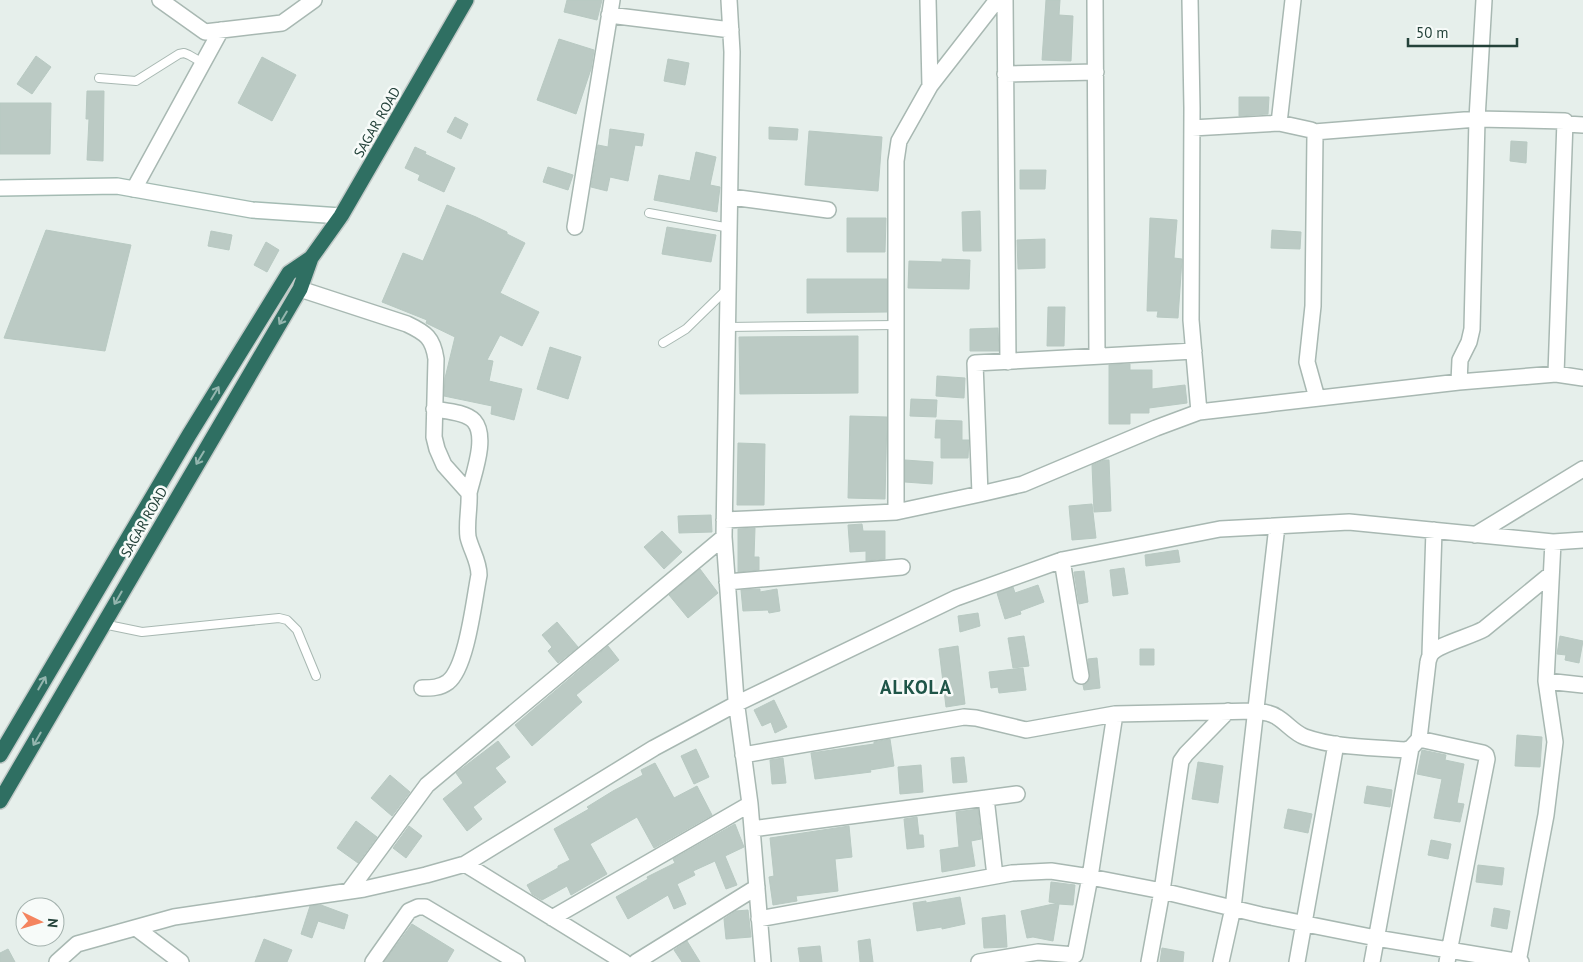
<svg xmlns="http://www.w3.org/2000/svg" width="1583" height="962" font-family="'PT Sans',sans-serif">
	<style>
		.building { fill: #bbcac4; stroke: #b8c9c2 }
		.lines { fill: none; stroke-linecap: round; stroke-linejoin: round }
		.lane-casing { stroke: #a8b8b2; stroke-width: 10 }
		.street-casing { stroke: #a8b8b2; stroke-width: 18 }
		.secondary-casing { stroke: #a4bbb3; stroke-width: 18 }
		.highway-casing { stroke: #c2cac8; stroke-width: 18 }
		.lane { stroke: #fff; stroke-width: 8 }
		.street { stroke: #fff; stroke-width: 15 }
		.secondary { stroke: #fff; stroke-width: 15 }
		.highway { stroke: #2f6f62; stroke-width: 15 }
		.oneway { stroke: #93b5ae }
		.labels { text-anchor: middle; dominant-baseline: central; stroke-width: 5; stroke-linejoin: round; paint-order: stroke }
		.street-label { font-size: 14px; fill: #24423a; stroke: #f7fbf9 }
		.district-label { font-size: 19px; font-weight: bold; letter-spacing: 1px; fill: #1f5548; stroke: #f7fbf9 }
	</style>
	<rect width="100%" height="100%" fill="#e6efeb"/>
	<path class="building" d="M567 0H602L597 20 564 12Z
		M1046 0H1060L1059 15 1073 16 1071 61 1042 60Z
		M559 39 594 50 591 69 576 114 537 100Z
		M36 56 51 67 32 94 17 84Z
		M262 57 296 75 272 121 238 103Z
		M668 59 689 63 685 85 664 81Z
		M87 91H104L103 161 87 160 89 119H86Z
		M1239 97H1269L1268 114 1239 116Z
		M0 103H51L50 154H0Z
		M455 117 468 124 461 139 447 132Z
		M769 127 798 129 797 140 769 139Z
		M610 129 644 134 642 146 635 145 628 181 610 177 607 191 591 187 598 145 608 147Z
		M809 131 882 137 878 191 805 185Z
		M1511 141 1527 142 1526 163 1510 161Z
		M415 147 426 152 425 154 455 168 444 192 418 180 420 175 405 168Z
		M696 152 716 157 710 185 720 187 717 212 654 200 659 175 690 181Z
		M548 167 573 175 568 190 543 182Z
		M1020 170H1046L1045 189H1020Z
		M447 205 476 217 507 232V234L525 243 500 293 539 312 522 346 500 335 487 360 493 361 489 381 522 389 514 420 491 414 492 406 444 396 445 378 455 337 426 323 427 320 382 302 403 253 423 261Z
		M980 211 981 251H963L962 212Z
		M847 218H886L885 252H847Z
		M1150 218 1177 220 1174 258 1182 259 1178 318 1157 317 1158 311H1147Z
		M667 227 716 235 711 262 662 254Z
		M46 230 131 245 105 351 4 338Z
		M1272 230 1301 232 1300 249 1271 248Z
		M211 231 232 235 229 250 208 246Z
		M1045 239V268L1018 269 1017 240Z
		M266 242 279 250 267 272 254 265Z
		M942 259 970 260 969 289 908 288 909 261 942 262Z
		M807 279H887V312L807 313Z
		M1048 307H1065L1064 346H1047Z
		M998 328 999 351H970V329Z
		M858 336V393L740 394 739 337Z
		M550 347 581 357 568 399 537 389Z
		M1130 364V370H1152V389L1185 385 1187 403 1149 408V413H1130V424H1109V365Z
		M937 376 965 378 964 398 936 396Z
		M911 399 937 400 936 417 910 416Z
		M850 416 887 417 885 499 848 498Z
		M936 420 962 421V440H969L968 458H941V438H935Z
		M738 443 765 444 764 505H737Z
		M905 460 933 462 932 484 905 482Z
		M1104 460H1109L1111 511 1094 512 1092 465Z
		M1092 504 1096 538 1072 540 1069 506Z
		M711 515 712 532 679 533 678 516Z
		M862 524 863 531H885V559L866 561V551L850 552 848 525Z
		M755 528 754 557H759V570L738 572V529Z
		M662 531 682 552 664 569 644 547Z
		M1178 550 1180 562 1146 566 1145 555Z
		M1124 568 1128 594 1113 596 1110 570Z
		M700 569 718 593 688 618 669 595Z
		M1084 571 1088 602 1079 604 1074 572Z
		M1038 585 1044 602 1020 611 1021 614 1005 619 997 593 1013 587 1015 593Z
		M760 589V592L777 589 780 611 769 613 768 610 743 611 741 590Z
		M978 613 980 626 960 632 958 616Z
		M557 622 578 647 558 663 548 651 552 647 542 635Z
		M1024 636 1029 666 1013 668 1008 638Z
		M1560 636 1583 641 1579 663 1565 660 1566 655 1557 654Z
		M608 646 619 660 576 695 582 702 532 746 515 725Z
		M958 646 965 704 946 707 939 649Z
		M1140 649H1154V665H1140Z
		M1097 658 1100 688 1084 690 1083 685 1090 679 1088 659Z
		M1023 668 1026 690 999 693 998 687 991 688 989 672Z
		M774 700 787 727 775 733 771 722 762 726 754 710Z
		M1517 735 1542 737 1540 767 1515 766Z
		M890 739 894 766 870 770 871 772 815 779 811 753 874 744V742Z
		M498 741 510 757 495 768 506 782 473 807 482 819 467 831 443 799 463 783 456 773Z
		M696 749 709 777 694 784 681 756Z
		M1422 750 1446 755 1445 760 1464 764 1457 803 1464 804 1460 822 1434 818 1442 779 1417 774Z
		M964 757 967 782 953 783 951 758Z
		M783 758 786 783 772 784 770 760Z
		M1198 762 1223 766 1218 803 1192 799Z
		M655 763 674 798 697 786 712 815 654 848 637 817 590 844 607 874 571 895 567 886 542 900 532 894 527 885 558 868V866L570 860 554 829 589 809 587 807 613 791 643 775 641 770Z
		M921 765 923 792 900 794 898 767Z
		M390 775 410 792 392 816 371 798Z
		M1367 786 1392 790 1390 807 1364 803Z
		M978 809 981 839 971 841 975 866 942 872 940 850 959 847 956 812Z
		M1288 809 1312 814 1308 833 1284 828Z
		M917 817 919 835H923L924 847 907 849 904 819Z
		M356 821 377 837 358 863 337 848Z
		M735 824 744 847 725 856 737 885 726 889 715 861 693 871 695 875 677 884 686 904 674 909 668 895 628 919 616 897 648 879 647 877 675 863 673 859Z
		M409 826 422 836 406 858 393 848Z
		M849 826 852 857 835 859 838 891 796 896 797 901 773 905 769 877 774 876 770 838Z
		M1431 840 1451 844 1448 859 1428 855Z
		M1478 865 1504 868 1502 885 1476 882Z
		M1051 882 1075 885 1073 905 1059 904 1053 941 1033 937 1027 938 1021 911 1058 903 1049 902Z
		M960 897 965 924 942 929V927L917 931 913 903 926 901V903Z
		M321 905 348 915 344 929 318 921 312 938 301 934 310 906Z
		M1494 908 1510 911 1507 929 1491 926Z
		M748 910 751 937 726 939 724 919 736 911Z
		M1005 915 1007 947 984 948 982 918Z
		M412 924 454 950 447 962H384Z
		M264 939 292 950 287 962H255Z
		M870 939 873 962H860L858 941Z
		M687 941 700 962H682L674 950Z
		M820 946 822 962H800L798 948Z
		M1162 948 1184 952 1183 962H1160Z
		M8 949 15 962H0V953Z"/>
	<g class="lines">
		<g class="lane-casing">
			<path id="lane" d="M99 78 136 81 179 54 184 53 189 55 203 63
				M649 213 730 228
				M728 327 896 325
				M663 343 686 329 728 288
				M103 624 142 632 279 618 287 620 297 630 316 676"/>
		</g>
		<g class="street-casing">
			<path id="street" d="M160 0 205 32 282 23 314 0
				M729 0 732 52 724 537 736 700 750 804 763 962
				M928 0 930 86
				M1005 0 1008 362
				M1095 0 1097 355
				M1190 0 1192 108 1191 320 1199 412
				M609 15 731 30
				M1005 74 1096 72
				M1279 123 1311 130 1314 132 1315 135 1313 306 1307 362 1317 398
				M1566 124 1583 125
				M1192 128 1279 123 1293 0
				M1314 132 1477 119 1565 121 1556 374
				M134 189 221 30
				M731 197 828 210
				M575 227 612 0
				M300 289 407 324C426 333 433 338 436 359L434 437 437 449 444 465 469 493C470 507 466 522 468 537 471 550 479 561 479 575 474 600 467 667 448 682 440 688 431 688 422 688
				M1459 382 1460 360 1469 342 1472 329 1477 119 1484 0
				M434 409C445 411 466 412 474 421 488 437 473 475 469 493
				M980 494 975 363 1194 351
				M896 512V161L899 141 930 86 997 0
				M724 520 896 512 980 494 1023 484 1156 428 1199 412 1459 382 1556 374 1583 378
				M1475 535 1583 469
				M1062 560 1081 676
				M727 582 902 567
				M1430 654 1434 530
				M1546 681 1583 685
				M1419 739 1483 753 1486 755 1487 759 1447 962
				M743 755 964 717 976 718 1026 730 1115 714 1255 711C1262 712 1270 712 1277 717 1287 723 1294 733 1305 737 1336 748 1372 747 1405 750L1411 748 1419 739 1428 662C1428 661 1430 655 1431 654 1437 645 1472 636 1484 629L1551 574
				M986 798 995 876
				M752 829 1017 794
				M465 864 624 962
				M349 891 427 785 724 537
				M552 918 750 804
				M759 919 1012 873 1051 871 1090 877 1162 891 1261 915 1376 938 1521 962
				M136 928 181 962
				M57 962 77 944 174 917 364 889 426 875 465 864 654 748 736 704 956 598 1062 560 1220 529 1349 522 1553 542 1583 540
				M373 962 409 911 418 907H425L517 962
				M636 962 757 887
				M979 962 1038 952 1075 955 1090 877 1115 714
				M1149 962 1162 891 1181 761 1186 754 1228 711
				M1221 962 1233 908 1277 526
				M1297 962 1336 744
				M1372 962 1411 748
				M1518 962 1546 815 1555 742 1546 681 1553 542"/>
		</g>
		<g class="secondary-casing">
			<path id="secondary" d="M0 188 117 186 252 210 341 216"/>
		</g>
		<g class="highway-casing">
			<path id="highway" d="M0 755 189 435 289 273 311 258
				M0 801 300 289 311 258 341 216 466 0"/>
		</g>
		<use href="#lane" class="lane"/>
		<use href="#street" class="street"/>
		<use href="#secondary" class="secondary"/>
		<use href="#highway" class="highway"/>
	</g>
	<defs><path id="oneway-shaft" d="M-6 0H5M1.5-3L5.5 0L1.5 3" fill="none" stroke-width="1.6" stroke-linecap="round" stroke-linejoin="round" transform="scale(1.25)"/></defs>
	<g class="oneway">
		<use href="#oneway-shaft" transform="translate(283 318) rotate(121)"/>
		<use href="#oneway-shaft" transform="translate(215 393) rotate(-59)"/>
		<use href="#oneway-shaft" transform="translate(200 458) rotate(121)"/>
		<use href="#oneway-shaft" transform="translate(118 598) rotate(120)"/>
		<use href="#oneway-shaft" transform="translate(42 683) rotate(-60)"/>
		<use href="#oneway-shaft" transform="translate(37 739) rotate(120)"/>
	</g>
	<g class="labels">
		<g class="street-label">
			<text transform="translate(377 122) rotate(-60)">SAGAR ROAD</text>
			<text transform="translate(144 522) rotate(-60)">SAGAR ROAD</text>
		</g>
		<g class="district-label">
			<text x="916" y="687">ALKOLA</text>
		</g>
	</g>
	<g transform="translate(40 922) rotate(95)"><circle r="24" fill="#f7fbf9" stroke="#a3b1ad"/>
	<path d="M0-4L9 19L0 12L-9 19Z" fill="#f4845f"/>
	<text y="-8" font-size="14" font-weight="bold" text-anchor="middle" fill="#24423a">N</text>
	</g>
	<path d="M1408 38v8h109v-8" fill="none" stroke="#24423a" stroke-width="2.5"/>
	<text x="1416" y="38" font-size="15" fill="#24423a" stroke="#f7fbf9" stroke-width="4" paint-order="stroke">50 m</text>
</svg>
